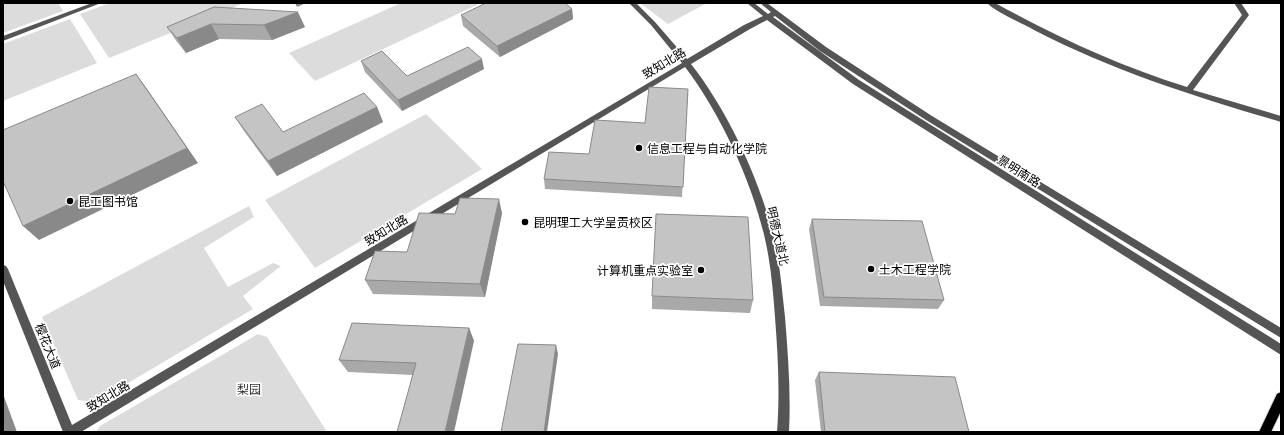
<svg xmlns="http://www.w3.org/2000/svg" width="1284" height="435" font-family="'Noto Sans','Noto Sans SC',sans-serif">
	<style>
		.green { fill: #dcdcdc }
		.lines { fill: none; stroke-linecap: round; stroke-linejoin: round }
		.major-casing { stroke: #dbdbdb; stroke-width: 2 }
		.minor { fill: #555; fill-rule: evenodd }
		.major { fill: #000; fill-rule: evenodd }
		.wall { fill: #a9a9a9 }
		.shaded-wall { fill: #898989 }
		.building { fill: #c4c4c4; stroke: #898989 }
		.poi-dot { fill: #000; stroke: #fff; stroke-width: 1.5 }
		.labels { text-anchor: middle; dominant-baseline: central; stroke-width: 3.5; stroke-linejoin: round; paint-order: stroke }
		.street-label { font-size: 12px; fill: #000; stroke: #fff }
		.poi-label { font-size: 12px; fill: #000; stroke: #fff; text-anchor: start }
		.park-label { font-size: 12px; fill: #333; stroke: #fff }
	</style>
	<rect width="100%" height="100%" fill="#fff"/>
	<path class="green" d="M3 3H58L63 11 3 33Z
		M110 3H244L109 58 80 14Z
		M401 3H481L315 81 289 53Z
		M640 3H707L668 24Z
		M70 19 97 63 3 101V44Z
		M426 114 482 169 315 268 265 200Z
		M249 206 254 217 204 248 228 287 273 263 281 266 243 296 253 309 96 402 78 400 42 317Z
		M258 334 267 337 327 432H96L100 426Z"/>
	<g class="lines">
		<g class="major-casing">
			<path id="major" d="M1281 392V411L1271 432H1259L1277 394Z"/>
		</g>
		<path class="minor" d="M92 3H101L3 41V36Z
			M629 3H636L655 22 687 59 744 25 763 16 747 3H754L768 14 771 12 760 3H767L826 47 932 116 1281 328V338L926 120 820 51 775 16 773 17 859 80 1281 344V355L853 84 767 20 750 29 691 64C728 111 760 180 774 238 780 264 782 291 785 317 788 355 791 393 789 432H777C780 393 778 356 775 317 773 291 771 265 765 239 752 182 721 114 685 67L81 432H63L3 281V265L6 266 8 269 72 425 682 63 651 25Z
			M987 3H995C1057 37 1119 66 1187 87L1242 15 1234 3H1241L1249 15 1193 90 1281 116V122C1196 97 1113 71 1034 30 1021 23 996 12 987 3Z"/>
		<use href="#major" class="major"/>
	</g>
	<path class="wall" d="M214 7 305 27 272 40 219 39 186 53 177 42 167 27Z
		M572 9 573 19 500 57 463 26 461 15Z
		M361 61 407 76 484 69 402 111 365 72Z
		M688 89 682 197 545 189 544 179 645 123Z
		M377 107 383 122 277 176 244 131 235 117 283 132Z
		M502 213 485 297 373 294 365 280 407 252 455 214Z
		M812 219 944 300 938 309 820 306 809 229Z
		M652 296 753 300 750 313 652 309Z
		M469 328 474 341 413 375 348 372 339 360Z
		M819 372 969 432H821L815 380Z"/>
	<path class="shaded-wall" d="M295 3H306L297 7Z
		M572 9 573 19 500 57 497 46Z
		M298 12 305 27 272 40 264 25Z
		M211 24 219 39 186 53 177 38Z
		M482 59 484 69 402 111 398 100Z
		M136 74 147 89 198 163 39 240 23 226Z
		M377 107 383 122 277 176 268 161Z
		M499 199 502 213 485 297 480 284Z
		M469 328 474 341 454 432H445Z
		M556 345 558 354 547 432H544Z
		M3 394 17 432H3Z"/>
	<path class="building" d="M486 3H565L572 9 497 46 461 15Z
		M214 7 298 12 264 25 211 24 177 38 167 27Z
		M468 47 482 59 398 100 361 61 382 51 407 76Z
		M136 74 187 148 23 226 3 181V130Z
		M649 87 688 89 683 187 544 179 549 152 589 154 595 120 645 123Z
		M364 93 377 107 268 161 235 117 262 104 283 132Z
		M460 198 499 199 480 284 365 280 375 251 407 252 419 213 455 214Z
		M656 214 748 217 753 300 652 296Z
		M812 219 922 221 944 300 824 297Z
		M352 323 469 328 445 432H397L416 363 339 360Z
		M518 344 556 345 544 432H501Z
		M819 372 955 377 969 432H825Z"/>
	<g class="poi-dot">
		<circle cx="639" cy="148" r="4"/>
		<circle cx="70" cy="201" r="4"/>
		<circle cx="525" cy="222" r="4"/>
		<circle cx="871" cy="269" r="4"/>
		<circle cx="701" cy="270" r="4"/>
	</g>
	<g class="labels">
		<g class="street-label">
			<text transform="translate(664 63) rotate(-31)">致知北路</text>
			<text transform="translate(1019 171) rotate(32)">景明南路</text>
			<text transform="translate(386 230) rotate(-31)">致知北路</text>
			<text transform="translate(778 236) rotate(77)">明德大道北</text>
			<text transform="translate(48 346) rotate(68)">樱花大道</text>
			<text transform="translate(108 396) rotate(-31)">致知北路</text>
		</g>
		<g class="poi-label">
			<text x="647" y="148">信息工程与自动化学院</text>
			<text x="78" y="201">昆工图书馆</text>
			<text x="533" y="222">昆明理工大学呈贡校区</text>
			<text x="879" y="269">土木工程学院</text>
			<text x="693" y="270" text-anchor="end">计算机重点实验室</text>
		</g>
		<g class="park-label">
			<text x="249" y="389">梨园</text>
		</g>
	</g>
	<rect width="1284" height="435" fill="none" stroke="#000000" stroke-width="8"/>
</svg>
